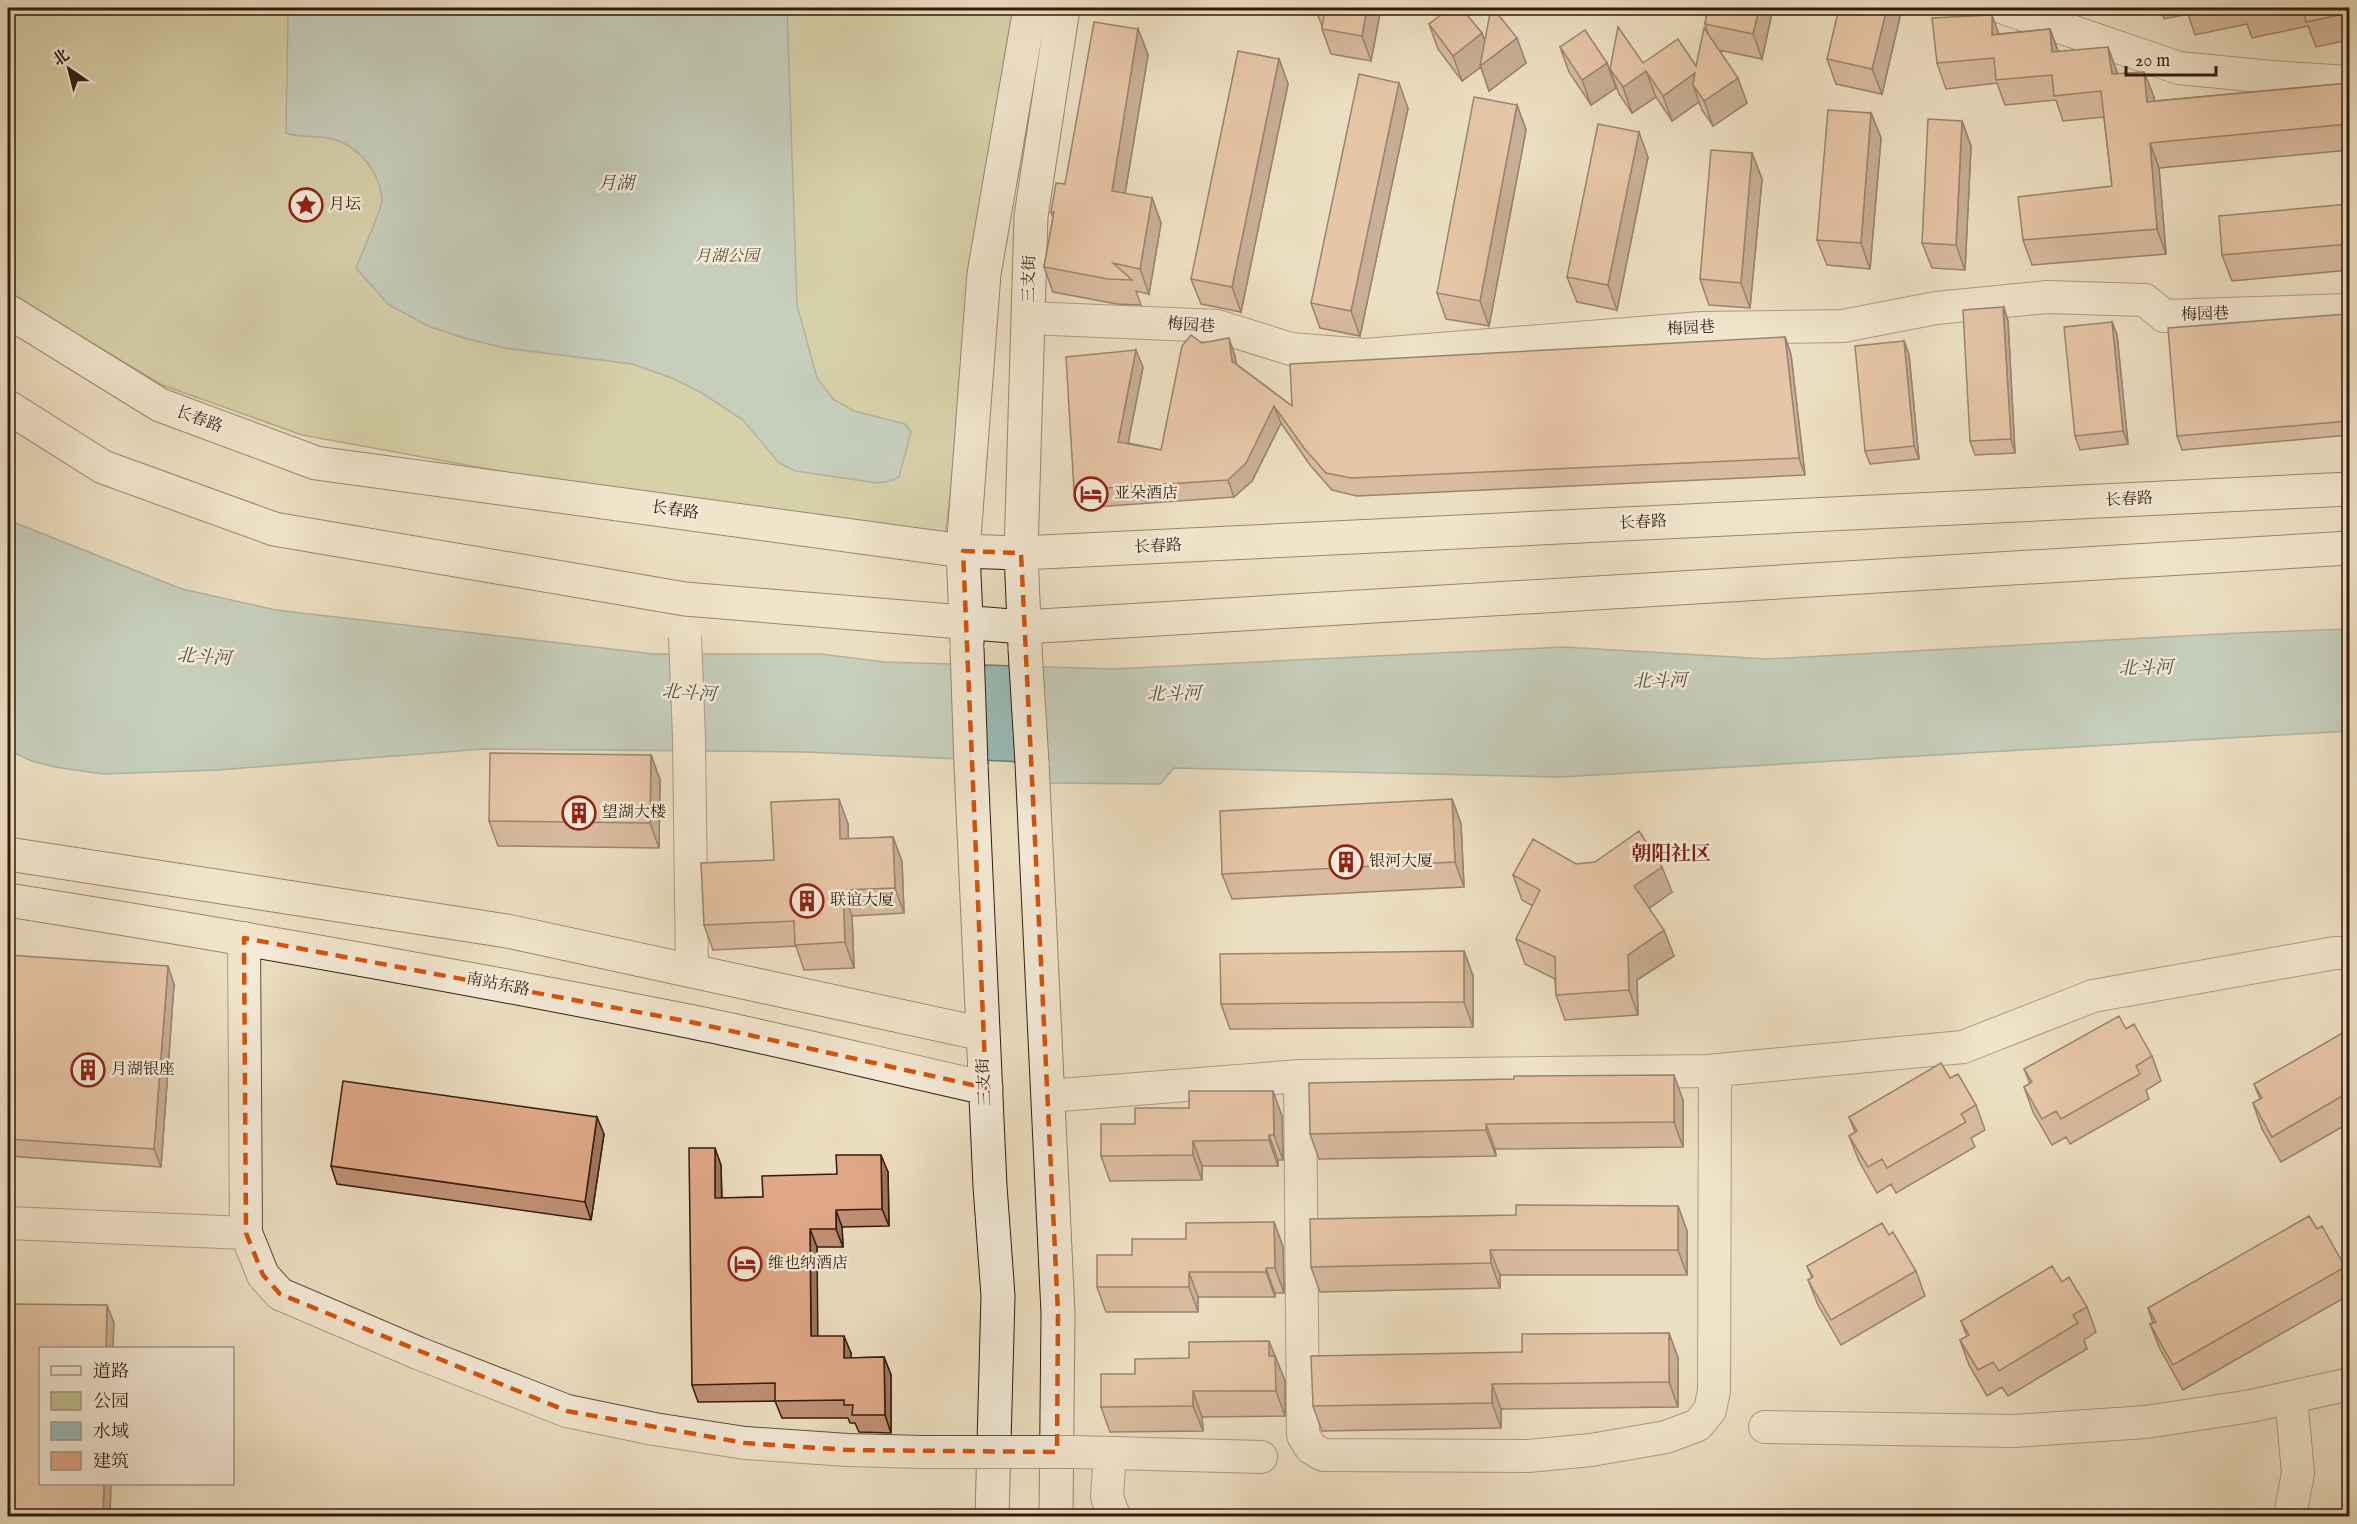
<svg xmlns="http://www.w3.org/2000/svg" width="2357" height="1524" font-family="'IM FELL English','Noto Serif SC',serif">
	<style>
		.green { fill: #bdc08f; stroke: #786d4e; stroke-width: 1.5 }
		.water { fill: #99bcb7; stroke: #707b73; stroke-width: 1.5 }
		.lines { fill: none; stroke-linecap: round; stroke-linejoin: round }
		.minor-casing { stroke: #614b3a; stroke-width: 34 }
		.secondary-casing { stroke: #331a0d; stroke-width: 35 }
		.minor { stroke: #f3ead7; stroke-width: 32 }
		.secondary { stroke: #f3ead7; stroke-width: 33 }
		.minor-bridge-casing { stroke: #614b3a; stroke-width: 34; stroke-linecap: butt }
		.secondary-bridge-casing { stroke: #331a0d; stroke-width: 35; stroke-linecap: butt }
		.minor-bridge { stroke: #f3ead7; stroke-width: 32 }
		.secondary-bridge { stroke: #f3ead7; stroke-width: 33 }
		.wall { fill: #c19075; stroke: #331a0d; stroke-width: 1.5 }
		.shaded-wall { fill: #9d765f; stroke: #331a0d; stroke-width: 1.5 }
		.building { fill: #e0a888; stroke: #331a0d; stroke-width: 1.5 }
		.marked { fill: none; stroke: #d6530c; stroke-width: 4.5; stroke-dasharray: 12 8; stroke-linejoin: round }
		.labels { text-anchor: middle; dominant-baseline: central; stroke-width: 5; stroke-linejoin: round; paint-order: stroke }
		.poi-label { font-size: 16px; fill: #331a0d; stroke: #f3ead7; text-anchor: start }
		.park-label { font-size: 16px; font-style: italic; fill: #5c4c34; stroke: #f3ead7 }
		.street-label { font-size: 16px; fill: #331a0d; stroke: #f3ead7 }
		.water-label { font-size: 18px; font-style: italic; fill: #524b40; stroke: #f3ead7 }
		.quarter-label { font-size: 20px; font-weight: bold; fill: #7a1f14; stroke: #f3ead7 }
	</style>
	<rect width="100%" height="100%" fill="#ecdfc1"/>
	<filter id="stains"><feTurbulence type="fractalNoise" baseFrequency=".00333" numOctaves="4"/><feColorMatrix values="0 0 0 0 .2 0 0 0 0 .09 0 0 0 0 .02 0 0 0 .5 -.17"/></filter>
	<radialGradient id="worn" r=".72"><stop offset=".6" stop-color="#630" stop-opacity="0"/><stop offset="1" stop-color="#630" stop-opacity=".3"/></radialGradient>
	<path class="green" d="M8 8H1016L988 184 945 537 658 500 302 435 162 385 8 293Z"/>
	<path class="water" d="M288 8H787L797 305 817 378 833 399 854 411 905 424 911 432 899 477 891 481 877 483 795 471 779 463 743 420 702 393 672 378 632 364 505 348 464 338 428 326 389 305 356 268C361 256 382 208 382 199 380 173 360 148 336 140 319 134 302 139 286 133Z
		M8 520 182 589 276 610 654 654H820L885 662 1113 669 1564 647 1767 659 2238 633 2349 629V731L1560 777 1174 768 1160 784 1048 783V763L805 752 483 749 218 770 103 774 55 767 32 761 8 750Z"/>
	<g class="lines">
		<g class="minor-casing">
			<path id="minor" d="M2004 8 2179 68 2271 77 2350 82
				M1029 318 1217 326 1291 349 1365 355 1701 328 1843 326 1936 308 2047 297 2145 300 2164 316 2350 310
				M689 737 692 971
				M1300 1076 1303 1435 1311 1448 1323 1455 1528 1456 1591 1450 1666 1437 1698 1425 1710 1410 1714 1391 1715 1071
				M1048 1096 1300 1076 1707 1071 1963 1047 2093 996 2335 953H2350
				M8 1223 246 1233 244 938
				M246 1233 263 1275 280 1294 418 1353 567 1411 654 1429 745 1443 848 1450 924 1452
				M1765 1427 2014 1431 2146 1422 2251 1406 2350 1384
				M1074 1452 1261 1457
				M1110 1453 1107 1497 1114 1516
				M2290 1516 2298 1473 2291 1397"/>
		</g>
		<g class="secondary-casing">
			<path id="secondary" d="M8 311 160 405 316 463 963 551 1021 553 2350 489
				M8 407 103 467 274 529 685 599 1023 627 2350 548
				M967 643 963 551 984 274 1030 8
				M1025 647 1021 553 1031 216 1063 8
				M1032 763 1058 1313 1056 1516
				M971 765 990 1186 998 1296 992 1516
				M8 854 507 931 983 1034
				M8 900C235 936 462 976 688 1021 787 1041 886 1066 986 1088"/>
		</g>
		<use href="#minor" class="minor"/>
		<use href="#secondary" class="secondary"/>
		<g class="minor-bridge-casing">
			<path id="minor-bridge" d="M685 637 689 737
				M924 1452H1074"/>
		</g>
		<g class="secondary-bridge-casing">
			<path id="secondary-bridge" d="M967 648 971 765
				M1025 649 1032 763"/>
		</g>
		<use href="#minor-bridge" class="minor-bridge"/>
		<use href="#secondary-bridge" class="secondary-bridge"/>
	</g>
	<path class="wall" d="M1232 8H1249V11Z
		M1318 8H1381L1371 61 1331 54 1322 29V26L1317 13Z
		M1708 8H1773L1762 59 1719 50 1747 103 1713 126 1702 110 1699 102 1672 121 1656 97 1632 113 1619 94 1610 69 1643 63 1696 66 1708 34 1705 24Z
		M1902 8 1882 94 1836 84 1827 59Z
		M2160 8H2349V40L2316 47 2308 26 2252 38 2247 24 2195 35 2188 14 2164 19Z
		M1429 24 1485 42 1526 63 1489 91 1481 67 1462 81 1438 49Z
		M1138 29 1148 55 1125 194 1152 198 1161 223 1149 294 1136 291 1141 305 1117 304 1053 292 1044 267 1053 218 1051 212 1065 184Z
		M2050 29 2058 51 2117 72 2118 74 2154 97V101L2349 83V150L2159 168 2166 254 2032 265 2023 240 2112 186 2104 117 2063 121 2056 100 2005 105 1997 83 1946 89 1937 63 1999 34Z
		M1560 47 1607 63 1616 88 1591 105 1569 72Z
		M1279 59 1288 84 1241 312 1201 304 1191 279Z
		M1517 105 1526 130 1489 326 1446 319 1437 293Z
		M1408 108 1360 336 1320 328 1311 303Z
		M1871 113 1881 138 1870 269 1827 265 1817 240Z
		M1962 121 1971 146 1965 270 1932 268 1922 243Z
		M1752 153 1762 179 1750 308 1709 305 1700 279Z
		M1648 157 1617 310 1577 302 1567 277Z
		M2349 204V270L2232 281 2222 255Z
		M2004 307 2008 321 2015 453 1975 455 1970 441Z
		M2349 313V435L2182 450 2177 436 2346 314Z
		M2112 322 2117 335 2128 444 2080 450 2075 436Z
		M1785 337 1791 355 1805 475 1357 496 1332 490 1310 465 1281 423 1252 481 1234 497 1081 508 1074 490 1143 367 1128 443 1161 450 1202 343 1235 356 1236 364 1292 406Z
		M1904 341 1909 355 1919 459 1870 464 1865 451Z
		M651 755 660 780 659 848 498 846 489 821Z
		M1452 799 1461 824 1464 887 1232 899 1222 874Z
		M848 824V839L893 837 902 862 904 913 852 916 854 968 804 970 796 946 713 950 704 925 774 860Z
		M1576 864 1672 892 1649 908 1674 956 1637 980 1638 1015 1565 1020 1556 995 1555 979 1525 964 1516 939 1533 906 1522 900 1513 875Z
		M1464 951 1473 976V1027L1230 1029 1221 1004Z
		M8 955 174 984 161 1167 8 1156Z
		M2126 1029 2152 1056 2161 1081 2146 1090 2149 1099 2070 1144 2066 1137 2052 1145 2033 1112 2024 1087 2030 1084 2024 1069Z
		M2349 1037V1123L2281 1162 2262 1129 2253 1103 2260 1099 2254 1084Z
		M1950 1078 1976 1105 1985 1130 1971 1138 1975 1147 1896 1193 1891 1184 1877 1193 1859 1161 1849 1136 1855 1132 1849 1117Z
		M1683 1100V1147L1495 1149 1496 1156 1319 1159 1310 1134Z
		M1282 1116 1283 1160H1278V1166H1202V1180L1110 1181 1101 1156 1135 1124Z
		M604 1134 591 1220 337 1184 331 1166Z
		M721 1165 722 1198 763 1197 837 1174 888 1172 889 1226 842 1227 843 1247H817V1336L851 1353V1358L884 1357 891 1375V1433L859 1432 855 1423H850L848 1418H782L775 1401 698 1402 692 1385Z
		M1678 1206 1687 1231V1275H1500V1288L1320 1292 1311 1267 1516 1215Z
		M1274 1222 1283 1247 1284 1293H1275V1297H1198V1312H1106L1097 1287 1132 1255 1186 1239Z
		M2317 1229 2345 1267 2349 1278V1295L2183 1390 2160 1349 2150 1324 2153 1323 2148 1308Z
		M1889 1235 1916 1271 1925 1296 1841 1345 1818 1305 1808 1280 1812 1278 1807 1266Z
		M2062 1282 2087 1307 2096 1332 2084 1340 2087 1349 2008 1396 2002 1387 1987 1396 1969 1365 1960 1340 1967 1336 1961 1321Z
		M1669 1333 1678 1358V1407L1501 1409V1428L1322 1431 1313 1406 1522 1352Z
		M1275 1356 1285 1381V1416L1202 1417 1203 1431 1110 1432 1101 1407 1135 1374Z"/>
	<path class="shaded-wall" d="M1367 8H1381L1371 61 1362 36Z
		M1759 8H1773L1762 59 1753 34Z
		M1887 8H1902L1882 94 1872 69Z
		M1992 15 2001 40 1992 35Z
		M1138 29 1148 55 1121 217 1112 191Z
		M2050 29 2059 54 2052 52Z
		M1482 33 1491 58 1517 38 1526 63 1489 91 1481 67 1462 81 1453 56Z
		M2108 47 2117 72 2121 100 2112 74Z
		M1279 59 1288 84 1241 312 1232 287Z
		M1607 63 1616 88 1591 105 1582 80Z
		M1646 71 1656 97 1632 113 1623 87Z
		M2144 72 2154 97 2156 127 2147 102Z
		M1695 73 1693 85 1699 102 1672 121 1663 96Z
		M1738 78 1747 103 1713 126 1704 101Z
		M1399 83 1408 108 1360 336 1351 311Z
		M1517 105 1526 130 1489 326 1480 301Z
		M1871 113 1881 138 1870 269 1861 243Z
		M1962 121 1971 146 1965 270 1956 245Z
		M1639 132 1648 157 1617 310 1608 285Z
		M2150 143 2159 168 2166 254 2157 229Z
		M1752 153 1762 179 1750 308 1741 283Z
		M1152 198 1161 223 1149 294 1140 269Z
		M2003 307 2008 321 2015 453 2011 439Z
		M2112 322 2117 335 2128 444 2123 431Z
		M1785 337 1791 355 1805 475 1799 458Z
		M1229 338 1235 356 1238 378 1232 361Z
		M1904 341 1909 355 1919 459 1914 446Z
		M1136 350 1143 367 1125 459 1118 442Z
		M1274 406 1281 423 1252 481 1234 497 1228 480Z
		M651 755 660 780 659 848 650 823Z
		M839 799 848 824 849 865 840 839Z
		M1452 799 1461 824 1464 887 1455 862Z
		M893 837 902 862 904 913 895 888Z
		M1662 867 1672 892 1644 912 1634 886Z
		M843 890 852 916 854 968 845 942Z
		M1664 930 1674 956 1637 980 1638 1015 1629 990 1628 955Z
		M1464 951 1473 976V1027L1464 1002Z
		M168 966 174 984 161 1167 154 1149Z
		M1674 1075 1683 1100V1147L1674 1122Z
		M1273 1091 1282 1116 1283 1160 1274 1135Z
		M597 1117 604 1134 591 1220 585 1202Z
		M1486 1124 1495 1149 1496 1156 1486 1130Z
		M1269 1135 1278 1160V1166L1269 1140Z
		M1193 1141 1202 1166V1180L1193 1155Z
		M715 1148 721 1165 722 1216 715 1198Z
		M881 1155 888 1172 889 1226 882 1209Z
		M1678 1206 1687 1231V1275L1678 1250Z
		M836 1210 842 1227 843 1247 836 1229Z
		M1274 1222 1283 1247 1284 1293 1275 1268Z
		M810 1229 817 1247 818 1354 811 1336Z
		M1490 1250 1500 1275V1288L1491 1263Z
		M1266 1268 1275 1293V1297L1266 1272Z
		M1189 1272 1198 1297V1312L1189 1287Z
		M107 1305 114 1323 113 1348H106Z
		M1669 1333 1678 1358V1407L1669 1382Z
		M844 1336 851 1353V1376L844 1358Z
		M1269 1341 1285 1381V1416L1276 1391 1269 1356Z
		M884 1357 891 1375V1433L885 1415Z
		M1492 1384 1501 1409V1428L1492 1403Z
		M1193 1391 1202 1417 1203 1431 1193 1406Z
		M104 1484H111L110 1516H103Z"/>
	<path class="building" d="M1318 8H1367L1362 36 1322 29 1324 14 1317 13Z
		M1450 8H1461L1482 33 1453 56 1429 24Z
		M1491 8H1493L1517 38 1480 66Z
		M1708 8H1759L1753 34 1705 24Z
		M1839 8H1887L1872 69 1827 59Z
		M2242 8H2269L2243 13Z
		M2303 8H2349V13L2306 22Z
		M1992 15V35L2050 29 2052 52 2108 47 2112 74 2144 72 2147 102 2349 83V124L2150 143 2157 229 2023 240 2018 197 2112 186 2101 91 2054 96 2052 75 1996 80 1994 58 1937 63 1932 18Z
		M1094 22 1138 29 1112 191 1152 198 1140 269 1113 263 1132 280 1108 279 1044 267 1054 212H1051L1056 183 1065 184Z
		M1618 27 1643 63 1678 39 1696 66 1704 28 1738 78 1704 101 1693 85 1695 73 1663 96 1646 71 1623 87 1610 69Z
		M1585 30 1607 63 1582 80 1560 47Z
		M1238 51 1279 59 1232 287 1191 279Z
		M1359 74 1399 83 1351 311 1311 303Z
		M1474 97 1517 105 1480 301 1437 293Z
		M1828 110 1871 113 1861 243 1817 240Z
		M1928 119 1962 121 1956 245 1922 243Z
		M1598 124 1639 132 1608 285 1567 277Z
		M1711 150 1752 153 1741 283 1700 279Z
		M2349 204V244L2222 255 2219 216Z
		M2003 307 2011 439 1970 441 1963 310Z
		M2349 313V421L2177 436 2168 328 2346 314Z
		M2112 322 2123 431 2075 436 2064 327Z
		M1191 335 1202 343 1229 338 1232 361 1292 406 1290 364 1785 337 1799 458 1351 478 1326 473 1304 448 1274 406 1246 463 1228 480 1074 490 1066 357 1136 350 1118 442 1161 450 1182 346Z
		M1904 341 1914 446 1865 451 1855 346Z
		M490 753 651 755 650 823 489 821Z
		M839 799 840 839 893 837 895 888 843 890 845 942 795 945 794 921 704 925 701 863 774 860 771 802Z
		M1452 799 1455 862 1222 874 1220 811Z
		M1639 831 1662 867 1634 886 1664 930 1628 955 1629 990 1556 995 1555 957 1516 939 1540 890 1513 875 1533 839 1576 864 1595 862Z
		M1464 951V1002L1221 1004 1220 954Z
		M8 955 168 966 154 1149 8 1139Z
		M2119 1016 2126 1029 2134 1024 2152 1056 2136 1066 2140 1074 2061 1119 2056 1111 2042 1119 2024 1087 2032 1082 2024 1069Z
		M2346 1031 2349 1037V1092L2272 1137 2253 1103 2262 1098 2254 1084Z
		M1941 1063 1950 1078 1958 1074 1976 1105 1961 1114 1966 1122 1887 1168 1882 1159 1868 1167 1849 1136 1857 1131 1849 1117Z
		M1674 1075V1122L1486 1124V1130L1310 1134 1309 1083 1514 1079V1076Z
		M343 1081 597 1117 585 1202 331 1166Z
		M1189 1091H1273L1274 1135H1269V1140L1193 1141V1155L1101 1156V1124H1135V1108H1189Z
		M689 1148H715V1198L763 1197 762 1176 837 1174 836 1155H881L882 1209 836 1210V1229H810L811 1336H844V1358L884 1357 885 1415H852L853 1405H844V1400L775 1401V1383L692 1385Z
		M1516 1205 1678 1206V1250H1490L1491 1263 1311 1267 1310 1219 1516 1215Z
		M2309 1216 2317 1229 2322 1226 2345 1267 2173 1365 2150 1324 2156 1322 2148 1308Z
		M1274 1222 1275 1268H1266V1272H1189V1287H1097V1255H1132V1239H1186V1223Z
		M1882 1223 1889 1235 1893 1232 1916 1271 1831 1320 1808 1280 1813 1277 1807 1266Z
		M2052 1266 2062 1282 2069 1277 2087 1307 2073 1315 2078 1323 1999 1371 1993 1362 1978 1370 1960 1340 1969 1335 1961 1321Z
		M8 1304 107 1305 106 1348H40V1484H104L103 1516H8Z
		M1669 1333V1382L1492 1384V1403L1313 1406 1311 1356 1522 1352V1334Z
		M1269 1341V1356H1275L1276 1391H1193V1406L1101 1407V1374H1135V1359L1189 1358V1342Z"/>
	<path d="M0 0H2357V1524H0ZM963 551 1021 553 1058 1313 1057 1452 848 1450 745 1443 567 1411 280 1294 263 1275 246 1233 244 938 691 1022 986 1088Z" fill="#ecdfc1" fill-opacity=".55" fill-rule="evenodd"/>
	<path class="marked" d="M963 551 1021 553 1058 1313 1057 1452 848 1450 745 1443 567 1411 280 1294 263 1275 246 1233 244 938 691 1022 986 1088Z"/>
	<defs>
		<g id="sight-ring" transform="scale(1.725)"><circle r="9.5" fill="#f3ead7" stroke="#8f2418" stroke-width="1.5"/><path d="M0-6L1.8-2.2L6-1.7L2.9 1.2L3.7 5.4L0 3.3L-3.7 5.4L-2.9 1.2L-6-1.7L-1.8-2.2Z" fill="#8f2418"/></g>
		<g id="hotel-ring" transform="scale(1.725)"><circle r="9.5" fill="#f3ead7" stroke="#8f2418" stroke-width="1.5"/><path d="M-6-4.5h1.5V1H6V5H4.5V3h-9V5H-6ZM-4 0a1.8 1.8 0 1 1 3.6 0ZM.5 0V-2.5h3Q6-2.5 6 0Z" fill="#8f2418"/></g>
		<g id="building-ring" transform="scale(1.725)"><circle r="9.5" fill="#f3ead7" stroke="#8f2418" stroke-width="1.5"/><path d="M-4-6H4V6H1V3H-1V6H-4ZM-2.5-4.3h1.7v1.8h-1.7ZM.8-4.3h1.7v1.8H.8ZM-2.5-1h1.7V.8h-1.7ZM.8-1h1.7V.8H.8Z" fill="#8f2418"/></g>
	</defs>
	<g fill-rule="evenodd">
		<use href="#sight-ring" x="306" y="205"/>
		<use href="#hotel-ring" x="1091" y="494"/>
		<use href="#building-ring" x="579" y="813"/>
		<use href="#building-ring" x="1346" y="862"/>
		<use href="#building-ring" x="807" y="901"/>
		<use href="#building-ring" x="88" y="1070"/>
		<use href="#hotel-ring" x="745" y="1264"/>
	</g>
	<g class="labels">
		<g class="poi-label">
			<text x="329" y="205">月坛</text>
			<text x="1114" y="494">亚朵酒店</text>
			<text x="602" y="813">望湖大楼</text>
			<text x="1369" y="862">银河大厦</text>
			<text x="830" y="901">联谊大厦</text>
			<text x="111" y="1070">月湖银座</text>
			<text x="768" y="1264">维也纳酒店</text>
		</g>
		<g class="park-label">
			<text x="727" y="257">月湖公园</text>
		</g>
		<g class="street-label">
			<text transform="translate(1030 279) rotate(-89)">三支街</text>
			<text transform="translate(2205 315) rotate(-2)">梅园巷</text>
			<text transform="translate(1191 326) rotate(4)">梅园巷</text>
			<text transform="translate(1691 329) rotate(-3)">梅园巷</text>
			<text transform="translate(199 420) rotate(20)">长春路</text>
			<text transform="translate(2129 500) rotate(-3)">长春路</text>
			<text transform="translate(675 511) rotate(8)">长春路</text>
			<text transform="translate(1643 523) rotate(-3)">长春路</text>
			<text transform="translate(1158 547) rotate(-3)">长春路</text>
			<text transform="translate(498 985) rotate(11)">南站东路</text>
			<text transform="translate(985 1082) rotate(-93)">三支街</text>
		</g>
		<g class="water-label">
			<text x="616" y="184">月湖</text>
			<text transform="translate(204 658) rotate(4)">北斗河</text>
			<text transform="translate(2146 669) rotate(-1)">北斗河</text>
			<text transform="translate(1660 682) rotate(-1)">北斗河</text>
			<text transform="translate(689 694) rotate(4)">北斗河</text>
			<text transform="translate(1174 695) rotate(-1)">北斗河</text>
		</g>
		<g class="quarter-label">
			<text x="1671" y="854">朝阳社区</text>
		</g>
	</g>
	<rect width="2357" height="1524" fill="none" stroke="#ecdfc1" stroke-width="30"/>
	<rect x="9" y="9" width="2339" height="1506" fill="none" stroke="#331a0d" stroke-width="3"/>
	<rect x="15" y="15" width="2327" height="1494" fill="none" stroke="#331a0d" stroke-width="1.5"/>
	<rect x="39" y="1347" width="195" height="138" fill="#f3ead7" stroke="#a69786" stroke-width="1.5"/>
	<rect x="51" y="1366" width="30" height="9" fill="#f3ead7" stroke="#a69786" stroke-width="1.5"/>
	<text x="93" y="1377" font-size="18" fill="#331a0d">道路</text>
	<rect x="51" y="1392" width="30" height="18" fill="#bdc08f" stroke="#a69786" stroke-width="1.5"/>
	<text x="93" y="1407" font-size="18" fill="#331a0d">公园</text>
	<rect x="51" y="1422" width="30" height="18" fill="#99bcb7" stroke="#a69786" stroke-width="1.5"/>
	<text x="93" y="1437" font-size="18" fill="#331a0d">水域</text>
	<rect x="51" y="1452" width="30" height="18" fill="#e0a888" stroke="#a69786" stroke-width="1.5"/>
	<text x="93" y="1467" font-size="18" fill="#331a0d">建筑</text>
	<g transform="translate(69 69) rotate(325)" stroke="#f3ead7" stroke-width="4.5" paint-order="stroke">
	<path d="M0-4.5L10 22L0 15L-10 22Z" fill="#331a0d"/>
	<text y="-9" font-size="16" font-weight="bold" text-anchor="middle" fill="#331a0d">北</text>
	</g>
	<path d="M2126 66v9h90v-9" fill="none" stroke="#331a0d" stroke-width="3"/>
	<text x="2135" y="66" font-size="18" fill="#331a0d" stroke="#f3ead7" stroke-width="4.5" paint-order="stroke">20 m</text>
	<rect width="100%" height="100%" filter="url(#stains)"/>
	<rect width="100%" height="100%" fill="url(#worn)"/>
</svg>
